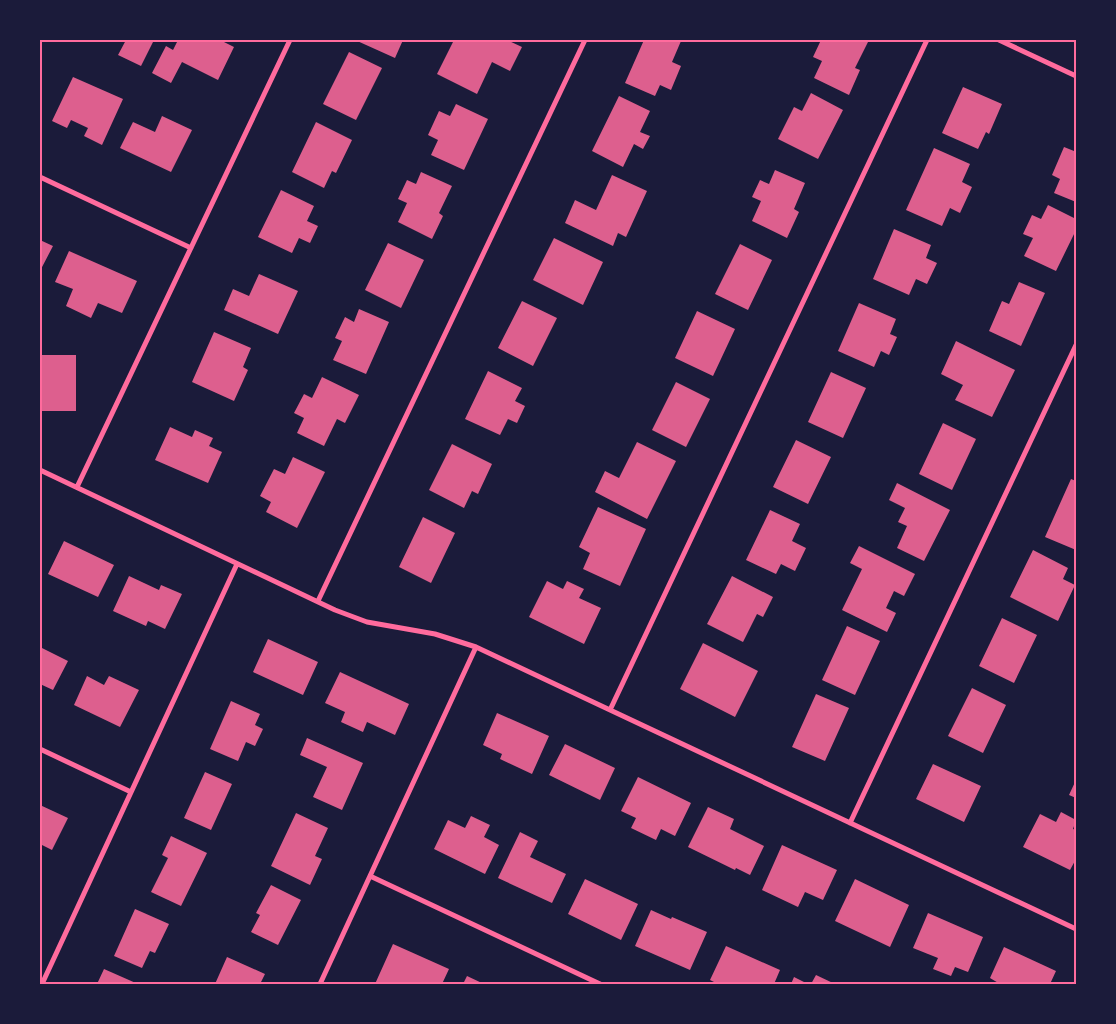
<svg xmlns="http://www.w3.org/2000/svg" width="1116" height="1024" font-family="Helvetica,sans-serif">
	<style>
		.building { fill: #dd5f8e }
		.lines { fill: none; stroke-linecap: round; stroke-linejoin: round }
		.minor { stroke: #ff6b9d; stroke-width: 5 }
		.neatline { fill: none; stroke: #ff6b9d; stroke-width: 2 }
	</style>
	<rect width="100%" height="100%" fill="#1b1b3a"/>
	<path class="building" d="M126 40H154L141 66 118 55Z
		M178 40H220L234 47 218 80 182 62 171 83 152 73 166 46 173 50Z
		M355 40H403L395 58Z
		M454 40H507L522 47 510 71 492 62 477 94 437 74Z
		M644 40 681 41 672 62 681 66 671 90 660 85 655 96 625 83Z
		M821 40H869L855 68 860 70 849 95 814 78 822 61 813 57Z
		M349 52 382 68 356 120 323 104Z
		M73 77 123 99 102 145 84 136 88 128 71 120 67 128 52 121Z
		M963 87 1002 104 989 134 986 132 978 149 942 133Z
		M811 93 843 110 818 159 778 139 794 107 802 111Z
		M619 96 650 111 640 132 650 136 643 149 634 144 623 167 592 151Z
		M456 104 488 119 464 170 431 155 438 140 428 135 439 111 450 116Z
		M162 116 192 130 171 172 120 148 133 122 155 132Z
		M316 122 352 140 336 173 332 171 324 188 292 172Z
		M1076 146V202L1054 193 1060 179 1052 175 1064 147 1074 151Z
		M934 148 970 164 962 182 972 187 960 213 950 208 942 226 906 210Z
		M775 170 805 183 794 209 799 212 787 238 752 221 761 201 752 197 760 180 769 184Z
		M421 172 452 186 439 213 443 216 432 239 398 222 407 203 398 199 407 180 416 184Z
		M612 175 647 191 626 237 618 233 613 246 565 223 575 200 596 210Z
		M281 190 314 206 307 221 318 226 310 243 299 238 292 253 258 237Z
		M1048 205 1076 219V230L1056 271 1024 256 1033 238 1023 234 1032 215 1041 219Z
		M894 229 931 245 926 258 937 263 927 284 916 279 909 295 873 279Z
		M554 238 603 262 583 305 533 280Z
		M40 240 53 246 40 271Z
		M388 243 424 260 401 308 365 290Z
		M740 244 772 260 748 310 715 294Z
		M69 251 137 281 122 313 98 303 91 318 66 306 73 289 55 282Z
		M259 274 298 291 278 334 224 310 233 289 249 296Z
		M1019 282 1045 293 1021 346 989 331 1002 301 1009 304Z
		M522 301 557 318 533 366 498 348Z
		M859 303 896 319 890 334 897 337 889 355 881 351 874 367 838 351Z
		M359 309 389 322 366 374 333 360 342 341 335 338 345 317 354 322Z
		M697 311 735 329 713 376 675 358Z
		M214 332 251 348 243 367 248 370 234 401 192 382Z
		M956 341 1015 370 992 417 955 400 963 385 941 374Z
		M40 355H76V411H40Z
		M488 371 522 388 515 401 525 406 517 423 508 419 500 435 465 419Z
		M831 372 866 388 843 438 808 422Z
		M322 377 359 395 345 423 337 419 324 446 297 433 304 418 294 413 304 394 312 398Z
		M676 382 710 399 686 447 652 430Z
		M943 423 976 439 952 490 919 474Z
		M170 427 192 437 195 430 213 438 209 446 222 452 208 483 155 460Z
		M796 440 831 457 808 504 773 487Z
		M637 442 676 461 647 519 595 492 605 471 619 478Z
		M452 444 492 464 478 494 472 491 464 508 429 490Z
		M293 457 325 472 297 528 266 512 271 502 260 496 274 469 285 474Z
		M1071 479 1076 481V550L1045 537Z
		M897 483 950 510 924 561 897 548 907 526 898 522 905 508 889 500Z
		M598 507 646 529 620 586 583 569 590 553 579 547Z
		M770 510 800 524 792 541 806 548 795 571 781 564 776 574 746 560Z
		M423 517 455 533 431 583 399 567Z
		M64 541 114 565 98 597 48 574Z
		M859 546 915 574 904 596 894 591 886 608 896 613 887 632 842 610 862 569 850 563Z
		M1033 550 1068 568 1063 579 1075 585 1058 621 1010 597Z
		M129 576 159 590 161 585 182 594 165 629 148 621 146 626 113 611Z
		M732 576 773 597 763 617 757 614 743 642 707 624Z
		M547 581 563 589 567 581 584 589 579 598 601 608 584 644 529 617Z
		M1002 618 1037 635 1014 683 979 666Z
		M847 626 880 641 855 695 822 680Z
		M268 639 318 662 303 695 253 672Z
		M703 643 758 671 735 717 680 689Z
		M40 647 68 661 53 690 40 684Z
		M340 672 409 704 395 735 367 722 363 732 341 722 345 712 325 703Z
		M87 676 104 685 109 676 139 690 120 727 74 705Z
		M972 688 1006 705 983 753 948 736Z
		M816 694 849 708 825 761 792 747Z
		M231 701 260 714 255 725 263 729 255 746 246 742 238 761 210 749Z
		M497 713 549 736 532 774 500 759 502 754 483 745Z
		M307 738 363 763 342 810 313 797 327 767 300 755Z
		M565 744 615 768 600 800 549 775Z
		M933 764 981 786 964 822 916 799Z
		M205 772 232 784 211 830 184 818Z
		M638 777 691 803 675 836 661 829 656 840 631 828 636 818 621 811Z
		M1076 780V798L1069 795Z
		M40 805 68 818 52 850 40 844Z
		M708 807 734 819 730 829 764 846 750 875 736 868 735 870 688 847Z
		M1061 812 1076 820 1073 829 1076 830V859L1070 870 1023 847 1040 814 1056 822Z
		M296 813 328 828 315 856 322 859 310 885 271 866Z
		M471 816 490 825 484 837 499 845 485 874 434 849 448 820 465 828Z
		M520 832 538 841 530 857 566 874 552 903 498 878Z
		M171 836 207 853 181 906 151 892 168 858 162 855Z
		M782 845 837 870 823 900 805 892 798 907 762 890Z
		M585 879 638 904 621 940 568 914Z
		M855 879 909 905 890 947 835 921Z
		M271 885 301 900 278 945 251 932 260 915 256 913Z
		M135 909 169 924 155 953 150 951 142 968 114 956Z
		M651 910 671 919 672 917 707 932 690 970 635 946Z
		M928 913 983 937 968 972 955 967 951 976 933 969 938 958 913 948Z
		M393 944 449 969 442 984H375Z
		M726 946 780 970 774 984H718L710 980Z
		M1004 947 1056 971 1050 984H1000L990 978Z
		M227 957 265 974 260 984H215Z
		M104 969 138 984H97Z
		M816 975 835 984H811Z
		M467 976 484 984H463Z
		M794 977 808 984H791Z"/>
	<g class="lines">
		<path class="minor" d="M999 40 1076 76
			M40 177 191 248
			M40 470 335 610 367 622 435 634 476 647 1076 929
			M77 487 290 40
			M318 601 585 40
			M610 710 927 40
			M40 749 131 792
			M850 823 1076 345
			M370 876 600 984
			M42 984 237 564
			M320 984 476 647"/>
	</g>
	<rect width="1116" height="1024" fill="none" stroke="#1b1b3a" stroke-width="82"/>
	<rect x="41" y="41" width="1034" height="942" class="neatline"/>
</svg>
